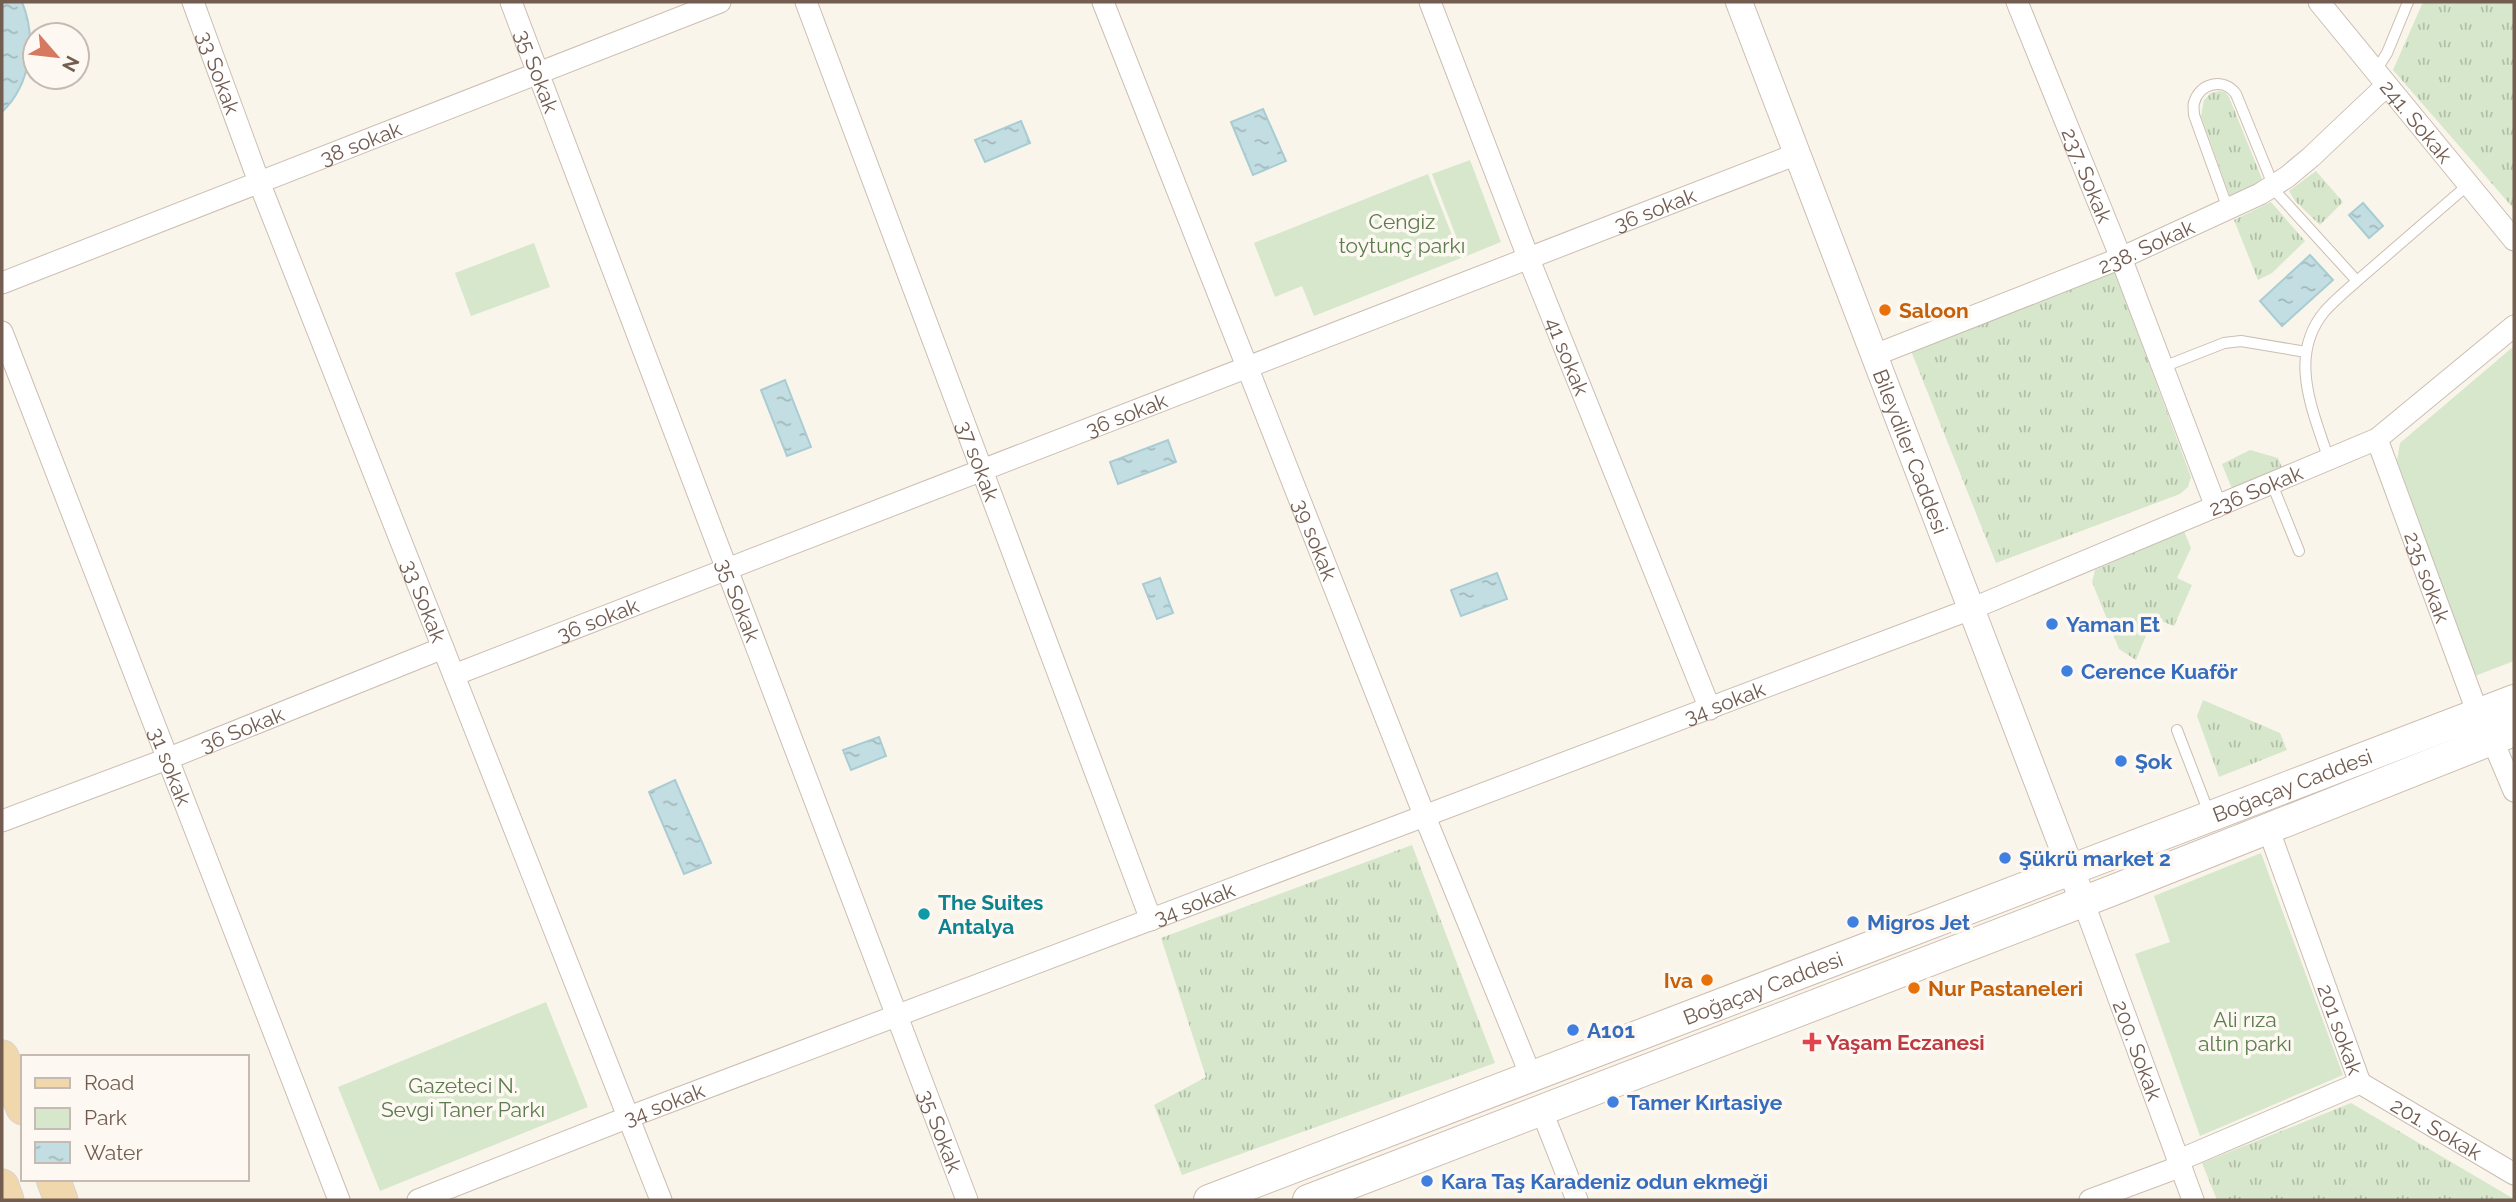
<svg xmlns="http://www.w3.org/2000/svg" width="2516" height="1202" font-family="Raleway,sans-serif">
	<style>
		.grass { fill: url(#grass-tufts) }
		.park { fill: #d6e7cb }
		.water { fill: url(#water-ripples); stroke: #a9ccd3; stroke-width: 2 }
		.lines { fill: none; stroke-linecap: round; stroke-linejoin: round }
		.service-casing { stroke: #ccbdb2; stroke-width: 12 }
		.minor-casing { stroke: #ccbdb2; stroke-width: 23 }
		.tertiary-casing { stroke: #ccbdb2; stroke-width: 28 }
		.secondary-casing { stroke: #cebdb0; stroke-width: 32 }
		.primary-casing { stroke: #d8d2ce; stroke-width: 35 }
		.service { stroke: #fff; stroke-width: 10 }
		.minor { stroke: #fff; stroke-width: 21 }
		.tertiary { stroke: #fff; stroke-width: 26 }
		.secondary { stroke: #fff; stroke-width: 30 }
		.primary { stroke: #f1d7ac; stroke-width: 33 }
		.food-dot { fill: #e8710a; stroke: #fdf9f2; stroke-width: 2.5 }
		.shop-dot { fill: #3f7fe0; stroke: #fdf9f2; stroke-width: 2.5 }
		.culture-dot { fill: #0f9aa8; stroke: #fdf9f2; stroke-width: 2.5 }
		.health-dot { fill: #e0444e; stroke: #fdf9f2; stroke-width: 2.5 }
		.labels { text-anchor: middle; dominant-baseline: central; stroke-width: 7; stroke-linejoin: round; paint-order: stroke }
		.street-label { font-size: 21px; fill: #735d51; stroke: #fdf9f2 }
		.park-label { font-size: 21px; fill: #5b7c4d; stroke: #fdf9f2 }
		.food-label { font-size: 21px; font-weight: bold; fill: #c56008; stroke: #fdf9f2; text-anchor: start }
		.shop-label { font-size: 21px; font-weight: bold; fill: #366cbe; stroke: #fdf9f2; text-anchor: start }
		.culture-label { font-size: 21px; font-weight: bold; fill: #0d838f; stroke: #fdf9f2; text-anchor: start }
		.health-label { font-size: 21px; font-weight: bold; fill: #be3a42; stroke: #fdf9f2; text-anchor: start }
	</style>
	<defs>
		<pattern id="grass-tufts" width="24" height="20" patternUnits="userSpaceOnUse" patternTransform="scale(1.75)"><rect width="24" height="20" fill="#d6e7cb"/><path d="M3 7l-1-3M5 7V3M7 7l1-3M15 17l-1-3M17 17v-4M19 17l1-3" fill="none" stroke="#b2bea7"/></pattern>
		<pattern id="water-ripples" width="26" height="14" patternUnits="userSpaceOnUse" patternTransform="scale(1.75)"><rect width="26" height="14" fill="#c2dee2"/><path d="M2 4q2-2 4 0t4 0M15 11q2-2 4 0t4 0" fill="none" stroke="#a2b7ba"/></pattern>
	</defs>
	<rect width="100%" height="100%" fill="#faf5eb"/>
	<path class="grass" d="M2423 2H2514V209L2393 70Z
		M2219 91 2225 92 2229 97 2262 179 2252 187 2230 197 2201 116 2204 100 2211 93Z
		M2316 171 2343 202 2320 225 2295 201 2289 191Z
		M2271 202 2305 241 2272 273 2258 280 2234 220Z
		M2114 269 2191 477 2188 487 2180 494 1996 563 1911 351Z
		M2250 450 2278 458 2284 472 2234 494 2222 464Z
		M2184 531 2191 548 2177 578 2192 585 2174 626 2153 618 2136 660 2119 649 2092 582 2095 570Z
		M2203 700 2280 733 2287 750 2219 777 2197 716Z
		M1412 845 1495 1063 1182 1175 1154 1105 1206 1077 1161 938Z
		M2351 1103 2514 1199V1200H2217L2202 1163Z"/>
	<path class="park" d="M1470 160 1501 242 1464 257 1432 174Z
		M1428 174 1461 258 1314 316 1302 286 1275 297 1254 243Z
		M534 243 550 287 471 316 455 273Z
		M2514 346V661L2475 676 2397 460 2400 443Z
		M2261 853 2343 1075 2200 1136 2135 954 2170 942 2154 896Z
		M546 1002 588 1107 380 1191 338 1087Z"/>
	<path class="water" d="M2 2H22C37 38 31 84 2 112Z
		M1263 109 1286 161 1253 175 1231 122Z
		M1021 121 1030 143 985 162 975 140Z
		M2363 203 2383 226 2369 238 2349 215Z
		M2310 255 2333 280 2282 326 2260 301Z
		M785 380 811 447 787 456 761 390Z
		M1168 440 1176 462 1118 484 1110 462Z
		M1497 573 1507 599 1461 616 1451 590Z
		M1160 578 1173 613 1157 619 1143 584Z
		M879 737 886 756 851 770 843 750Z
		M675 780 711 863 684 874 649 792Z"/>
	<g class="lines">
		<g class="service-casing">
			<path id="service" d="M2375 72 2387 53 2408 2
				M2228 209 2194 115C2194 114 2193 103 2194 103 2199 83 2224 77 2236 94L2276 192 2357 281C2346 291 2335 300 2325 311 2287 356 2313 411 2329 460
				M2357 281 2469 184
				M2163 367 2224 343 2241 341 2306 352
				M2272 484 2299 551
				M2177 730 2209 813"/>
		</g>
		<g class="minor-casing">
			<g id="minor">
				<path id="s1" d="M193 2 259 182 661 1200"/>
				<path id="s2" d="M511 2 967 1200"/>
				<path id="s3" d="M806 2 1151 920"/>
				<path id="s4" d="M1103 2 1425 817 1531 1076"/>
				<path id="s5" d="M1430 2 1528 257 1710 709"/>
				<path id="s6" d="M2017 2 2121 258 2216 507"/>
				<path id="s7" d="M2319 2 2514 240"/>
				<path id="s8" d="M2 283 720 2"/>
				<path id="s9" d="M2 332 339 1200"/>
				<path id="s10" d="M1875 355 2121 258 2260 194 2287 177 2311 157 2386 86"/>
				<path id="s11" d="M2377 439 2478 714"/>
				<path id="s12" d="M454 675 1797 154"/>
				<path d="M2492 739 2514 791"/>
				<path id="s13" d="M2 821 167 759 443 648"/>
				<path id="s14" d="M2268 828 2360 1083"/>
				<path id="s15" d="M2083 901 2193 1200"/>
				<path id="s16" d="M2360 1083 2514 1174"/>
				<path d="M1541 1109 1577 1200"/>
				<path d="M2177 1161 2360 1083"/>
				<path id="s17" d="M418 1200 629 1117 1971 609 2377 439 2514 326"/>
				<path d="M2090 1200 2179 1167"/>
			</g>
		</g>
		<g class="tertiary-casing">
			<g id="tertiary">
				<path id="s18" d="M1739 2 2083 901"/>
			</g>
		</g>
		<g class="secondary-casing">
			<g id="secondary">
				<path id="s19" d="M1209 1200 2514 700"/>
				<path d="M1308 1200 2111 891 2514 731"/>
			</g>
		</g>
		<g class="primary-casing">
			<path id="primary" d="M2 1057 23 1108
				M53 1179 61 1200
				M2 1186 7 1200"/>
		</g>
		<use href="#service" class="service"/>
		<use href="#minor" class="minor"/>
		<use href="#tertiary" class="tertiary"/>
		<use href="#secondary" class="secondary"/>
		<use href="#primary" class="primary"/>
	</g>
	<g class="food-dot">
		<circle cx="1885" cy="310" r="7"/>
		<circle cx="1707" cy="980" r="7"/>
		<circle cx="1914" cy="988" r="7"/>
	</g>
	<g class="shop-dot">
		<circle cx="2052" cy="624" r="7"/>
		<circle cx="2067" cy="671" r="7"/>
		<circle cx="2121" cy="761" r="7"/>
		<circle cx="2005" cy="858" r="7"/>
		<circle cx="1853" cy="922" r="7"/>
		<circle cx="1573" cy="1030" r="7"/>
		<circle cx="1613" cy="1102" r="7"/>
		<circle cx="1427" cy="1181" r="7"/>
	</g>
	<circle class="culture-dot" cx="924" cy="914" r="7"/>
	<path class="health-dot" d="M1808.5 1031.5h7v7h7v7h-7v7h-7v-7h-7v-7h7z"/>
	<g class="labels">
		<g class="street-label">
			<text stroke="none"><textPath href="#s2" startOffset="74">35 Sokak</textPath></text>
			<text stroke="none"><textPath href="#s1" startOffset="75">33 Sokak</textPath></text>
			<text stroke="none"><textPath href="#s7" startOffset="154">241. Sokak</textPath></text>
			<text stroke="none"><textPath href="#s8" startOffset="385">38 sokak</textPath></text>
			<text stroke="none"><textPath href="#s6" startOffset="187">237. Sokak</textPath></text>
			<text stroke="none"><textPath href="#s12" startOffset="1288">36 sokak</textPath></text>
			<text stroke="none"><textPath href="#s10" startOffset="292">238. Sokak</textPath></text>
			<text stroke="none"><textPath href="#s5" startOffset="380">41 sokak</textPath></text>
			<text stroke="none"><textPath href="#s12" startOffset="721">36 sokak</textPath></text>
			<text stroke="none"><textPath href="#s18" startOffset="481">Bileydiler Caddesi</textPath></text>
			<text stroke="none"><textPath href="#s3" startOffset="490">37 sokak</textPath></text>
			<text stroke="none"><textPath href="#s17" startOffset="1970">236 Sokak</textPath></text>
			<text stroke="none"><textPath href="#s4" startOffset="578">39 sokak</textPath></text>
			<text stroke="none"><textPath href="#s11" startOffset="147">235 sokak</textPath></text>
			<text stroke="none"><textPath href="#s2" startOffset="640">35 Sokak</textPath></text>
			<text stroke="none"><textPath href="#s1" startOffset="642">33 Sokak</textPath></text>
			<text stroke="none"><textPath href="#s12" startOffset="154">36 sokak</textPath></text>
			<text stroke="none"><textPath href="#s17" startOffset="1398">34 sokak</textPath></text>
			<text stroke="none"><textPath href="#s13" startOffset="257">36 Sokak</textPath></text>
			<text stroke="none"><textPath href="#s9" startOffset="466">31 sokak</textPath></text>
			<text stroke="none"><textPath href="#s19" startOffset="1160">Boğaçay Caddesi</textPath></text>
			<text stroke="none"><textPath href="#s17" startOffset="831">34 sokak</textPath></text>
			<text stroke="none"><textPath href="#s19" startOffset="593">Boğaçay Caddesi</textPath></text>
			<text stroke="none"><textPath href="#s14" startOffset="214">201 sokak</textPath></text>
			<text stroke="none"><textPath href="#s15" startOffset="159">200. Sokak</textPath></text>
			<text stroke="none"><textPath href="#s17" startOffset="264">34 sokak</textPath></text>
			<text stroke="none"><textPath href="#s16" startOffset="89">201. Sokak</textPath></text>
			<text stroke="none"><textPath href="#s2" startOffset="1208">35 Sokak</textPath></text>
		</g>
		<g class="park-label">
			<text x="1402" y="221">Cengiz<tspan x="1402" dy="24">toytunç parkı</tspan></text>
			<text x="2245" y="1019">Ali rıza<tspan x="2245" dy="24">altın parkı</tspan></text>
			<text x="463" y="1085">Gazeteci N.<tspan x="463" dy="24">Sevgi Taner Parkı</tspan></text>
		</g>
		<g class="food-label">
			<text x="1899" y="310">Saloon</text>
			<text x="1693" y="980" text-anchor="end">Iva</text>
			<text x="1928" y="988">Nur Pastaneleri</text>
		</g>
		<g class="shop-label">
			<text x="2066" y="624">Yaman Et</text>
			<text x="2081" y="671">Cerence Kuaför</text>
			<text x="2135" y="761">Şok</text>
			<text x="2019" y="858">Şükrü market 2</text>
			<text x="1867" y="922">Migros Jet</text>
			<text x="1587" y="1030">A101</text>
			<text x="1627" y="1102">Tamer Kırtasiye</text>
			<text x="1441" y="1181">Kara Taş Karadeniz odun ekmeği</text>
		</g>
		<g class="culture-label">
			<text x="938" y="902">The Suites<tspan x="938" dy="24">Antalya</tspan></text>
		</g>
		<g class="health-label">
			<text x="1826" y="1042">Yaşam Eczanesi</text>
		</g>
	</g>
	<rect width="2516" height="1202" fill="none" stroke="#735d51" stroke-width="7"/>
	<rect x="21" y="1055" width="228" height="126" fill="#fdf9f2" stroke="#c6bbb2" stroke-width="2"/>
	<rect x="35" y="1078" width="35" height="10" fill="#f1d7ac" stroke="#c6bbb2" stroke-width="2"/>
	<text x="84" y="1090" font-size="21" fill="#735d51">Road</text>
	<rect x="35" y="1108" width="35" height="21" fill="#d6e7cb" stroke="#c6bbb2" stroke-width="2"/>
	<text x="84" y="1125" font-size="21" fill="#735d51">Park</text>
	<rect x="35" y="1142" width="35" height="21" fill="url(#water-ripples)" stroke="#c6bbb2" stroke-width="2"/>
	<text x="84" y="1160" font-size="21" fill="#735d51">Water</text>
	<g transform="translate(56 56) rotate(118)"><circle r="33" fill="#fdf9f2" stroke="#c6bbb2" stroke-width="2"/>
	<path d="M0-5L12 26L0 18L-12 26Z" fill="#d57a60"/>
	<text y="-10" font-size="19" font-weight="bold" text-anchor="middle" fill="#735d51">N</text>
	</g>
</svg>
